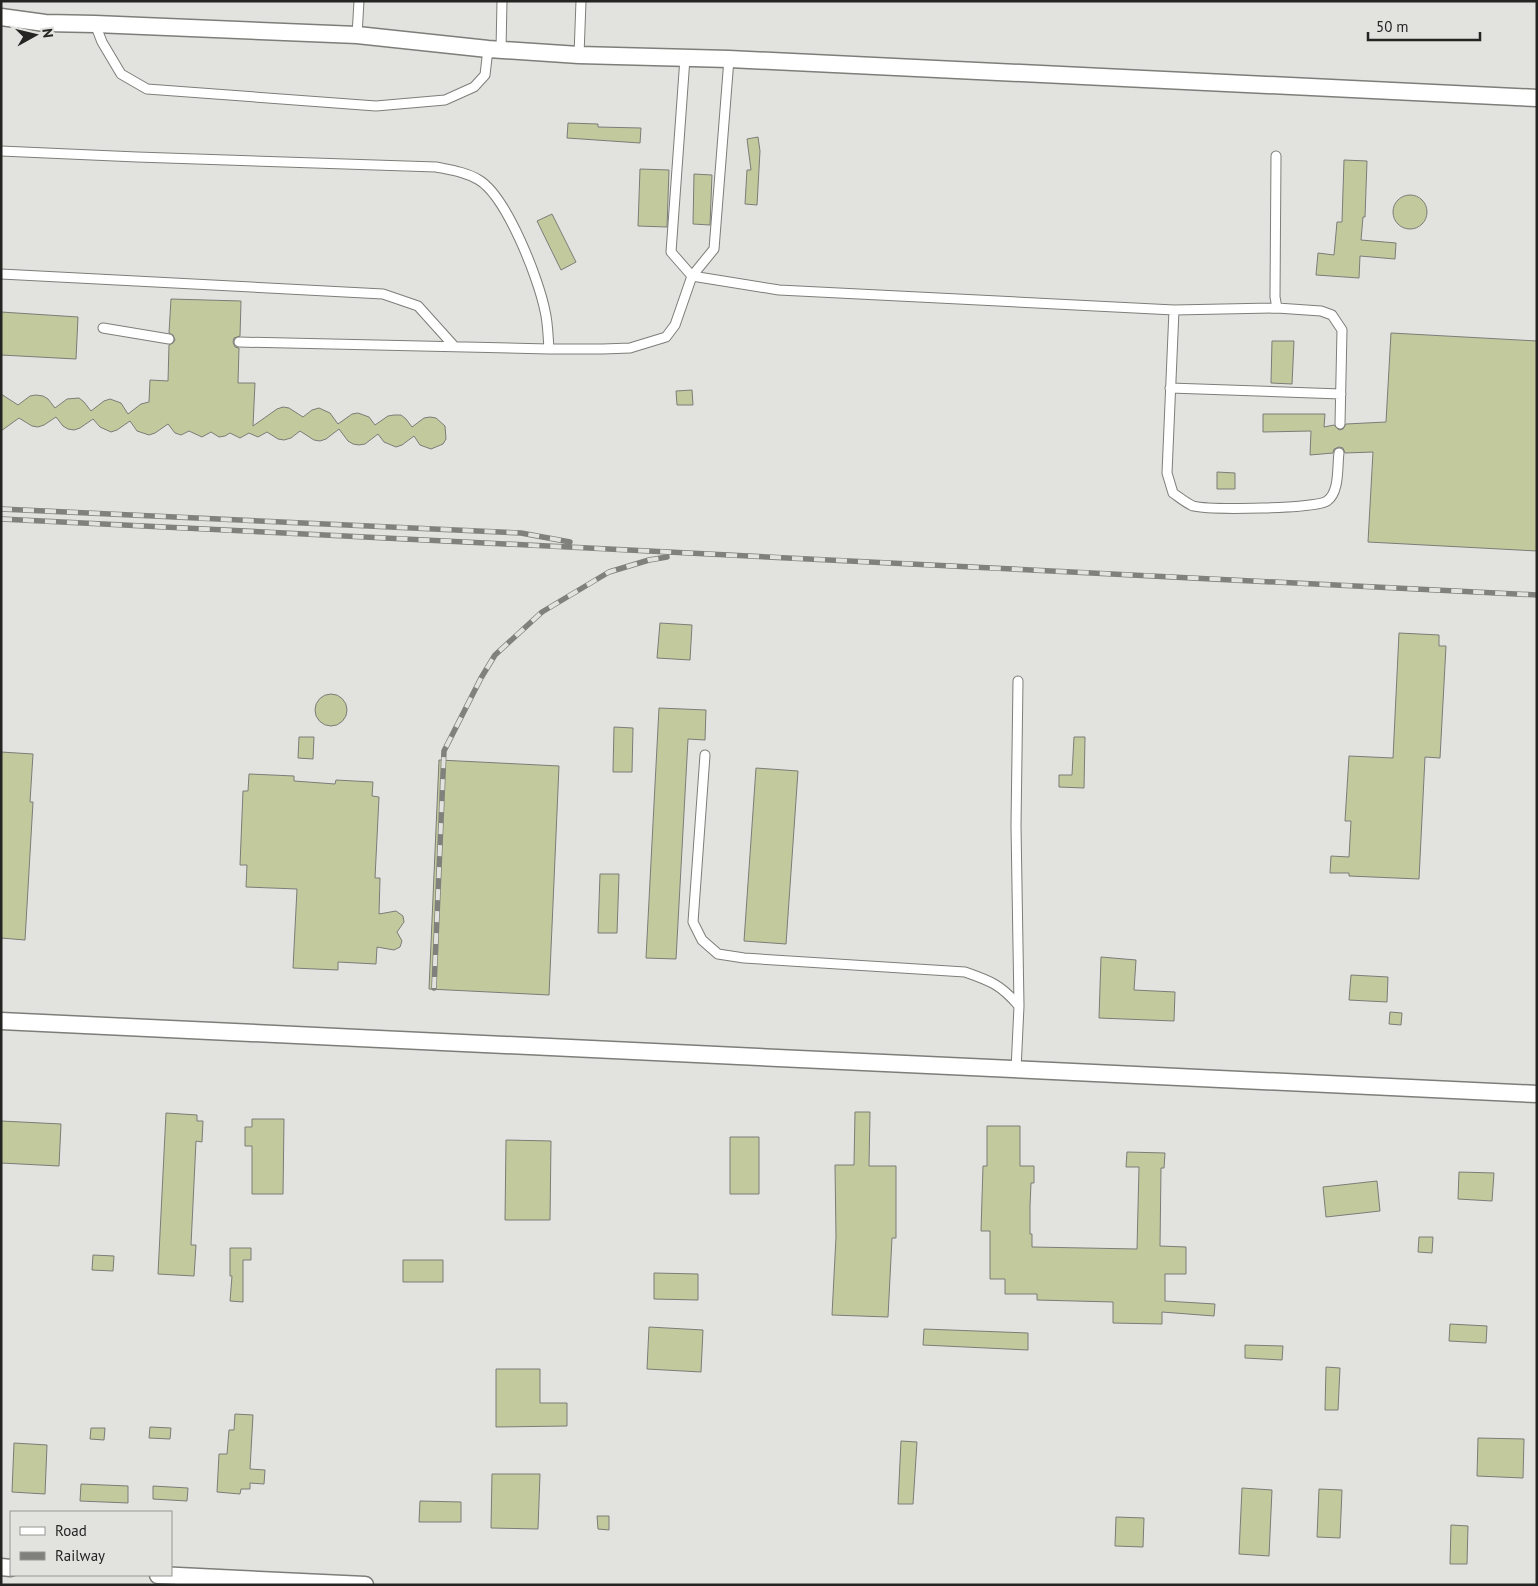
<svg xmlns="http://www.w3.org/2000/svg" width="1538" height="1586" font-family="'PT Sans',sans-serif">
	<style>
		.building { fill: #c2ca9d; stroke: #7c7c78 }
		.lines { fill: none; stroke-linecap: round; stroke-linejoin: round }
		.service-casing { stroke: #7d7e79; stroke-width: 11 }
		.minor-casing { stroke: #7d7e79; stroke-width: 19 }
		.service { stroke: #fff; stroke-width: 9 }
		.minor { stroke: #fff; stroke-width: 16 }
		.rail-casing { stroke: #80817d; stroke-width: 5.5 }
		.rail { stroke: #e2e3de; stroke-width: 4; stroke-dasharray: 11; stroke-linecap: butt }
	</style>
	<rect width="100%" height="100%" fill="#e2e3de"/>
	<path class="building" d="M568 123 598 124V127L641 128 640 143 567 138Z
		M758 137 760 151 757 205 745 204 747 170H751L747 139Z
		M1344 160 1367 161 1365 217H1363L1361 240 1396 243 1395 259 1360 256 1359 278 1316 275 1318 253 1334 255 1337 222H1342Z
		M640 169 669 170 667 227 638 226Z
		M694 174 712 175 710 225 693 224Z
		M1393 212a17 17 0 1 1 34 0a17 17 0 1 1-34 0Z
		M552 214 576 262 561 270 537 221Z
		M171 299 241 301 240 336 234 338 233 342 235 347 239 348 238 383H255L253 426 277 409 283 407 289 408 303 417 312 410 319 408 330 413 338 424 352 414 358 413 369 417 375 425 388 416 394 415H401L406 419 412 427 424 418 430 417 436 418 445 426 446 439 443 444 431 449 420 445 414 436 402 445 396 447 384 442 378 434 365 444 359 445 353 444 348 441 339 429 326 439 320 441 314 440 300 431 291 438 284 440 278 439 267 432 258 437 249 433 240 438 230 433 225 436 219 437 211 432 202 437 189 431 181 435 175 433 168 424 155 433 149 435 137 431 130 421 117 430 111 432 100 427 93 419 80 428 74 430 68 429 63 426 56 417 44 425 38 427 32 426 19 418 1 431V394L18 405 30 396 36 395 43 396 48 399 55 408 67 399 79 398 84 402 91 411 104 401 110 399 121 403 128 414 141 404 149 402 150 380 168 381 169 345 173 343 175 340 173 335 169 333Z
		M1 312 78 317 76 359 1 355Z
		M1391 333 1537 341V551L1368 542 1373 452 1345 453 1343 448 1339 447 1334 449 1333 453 1310 455 1311 431 1263 432V414H1325L1324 427 1334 425 1339 430 1343 429 1346 424 1386 422Z
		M1272 341H1294L1292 384 1271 383Z
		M692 390 693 405H677L676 391Z
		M1217 472 1235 473V489H1217Z
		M660 623 692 625 690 660 657 658Z
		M1399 633 1439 635V646H1446L1440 758 1425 757 1419 879 1349 876V873H1330L1331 856 1349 857 1351 821H1345L1349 756 1393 758Z
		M315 710a16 16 0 1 1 32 0a16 16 0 1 1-32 0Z
		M659 708 706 710 705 740 688 739 676 959 646 958Z
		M614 727 633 728 632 772H613Z
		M299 737H314L313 759 298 758Z
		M1074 737H1085L1084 788 1059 787V775H1072Z
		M1 752 33 754 30 802H33L25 940 1 938Z
		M439 760 559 766 549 995 429 989Z
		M756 768 798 771 786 944 744 941Z
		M249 774 294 776V781L335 784 336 780 373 782 372 796 379 797 375 878H380L379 914 396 911 403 916 404 922 397 932 402 941 400 947 394 950 377 947 376 964 338 962V970L293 968 297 889 246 887 247 865H240L243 791H248Z
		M600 874H619L617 933H598Z
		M1101 957 1136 960 1134 990 1175 992 1174 1021 1099 1018Z
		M1351 975 1388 977 1387 1002 1349 1000Z
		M1390 1012 1402 1013 1401 1025 1389 1024Z
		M855 1112H870L869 1166H896V1238H892L888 1317 832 1315 836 1237 835 1165H854Z
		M166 1113 197 1115V1121H203L202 1142 196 1141 191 1245H196L194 1276 158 1274Z
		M252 1119H284L283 1194H252V1146H245V1127H252Z
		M1 1121 61 1124 59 1166 1 1163Z
		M987 1126H1020V1166H1034V1183H1031L1030 1206V1234H1032V1247L1137 1249 1139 1167H1126L1127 1152 1165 1153 1164 1168H1161L1160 1246 1186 1247V1274H1165V1301L1215 1304 1214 1316 1162 1312V1324L1113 1323V1302L1037 1300V1294H1005V1279H990V1231H981L983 1166H987Z
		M730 1137H759V1194H730Z
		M506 1140 551 1141 550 1220H505Z
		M1459 1172 1494 1173 1492 1201 1458 1199Z
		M1377 1181 1380 1211 1326 1217 1323 1187Z
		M1419 1237H1433L1432 1253 1418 1252Z
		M230 1248H251V1260H243V1302L230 1301 232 1276H230Z
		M93 1255 114 1256 113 1271 92 1270Z
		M403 1260H443V1282H403Z
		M654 1273 698 1274V1300L654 1299Z
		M1450 1324 1487 1326 1486 1343 1449 1341Z
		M649 1327 703 1330 701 1372 647 1369Z
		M924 1329 1028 1333V1350L923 1345Z
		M1245 1345 1283 1346 1282 1360 1245 1358Z
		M1326 1367 1340 1368 1338 1410H1325Z
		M496 1369H540V1403H567V1426L496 1427Z
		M235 1414 253 1415 250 1469 265 1470 264 1484 250 1483V1489H241L240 1494 217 1492 219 1454H227L229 1430H234Z
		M150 1427 171 1428 170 1439 149 1438Z
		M91 1428H105L104 1440 90 1439Z
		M1478 1438 1524 1439 1523 1478 1477 1476Z
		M901 1441 917 1442 913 1504H898Z
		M14 1443 47 1445 45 1494 12 1492Z
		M492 1474H540L538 1529 491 1528Z
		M81 1484 128 1486V1503L80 1501Z
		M153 1486 188 1488 187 1501 153 1499Z
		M1242 1488 1272 1490 1269 1556 1239 1554Z
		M1319 1489 1342 1490 1340 1538 1317 1537Z
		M420 1501 461 1502V1522H419Z
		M597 1516H609V1530L598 1529Z
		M1116 1517 1144 1518 1143 1547 1115 1546Z
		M1451 1525 1468 1526 1467 1564H1450Z"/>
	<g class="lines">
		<g class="service-casing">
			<path id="service" d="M95 24 102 42 121 74 147 89 376 106 445 100 474 87 485 75 488 49
				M357 35 359 1
				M501 49 502 1
				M579 55 581 1
				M685 58 671 252 692 276 779 290 1174 310 1277 308 1275 297 1276 156
				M1 151 137 157 436 167C451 170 466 172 479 180 507 197 539 280 545 311 548 323 548 337 549 349
				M1 274 383 294 418 306 454 346
				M1277 308 1321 311 1332 315 1342 330 1340 424
				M1174 310 1167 473 1173 493C1179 497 1186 503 1193 506 1209 510 1316 509 1327 501 1340 492 1337 466 1339 453
				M103 328 169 339
				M239 342 549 349H603L630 348 666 337 675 325 692 276 714 249 729 59
				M1170 388 1341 394
				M705 755 693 922 702 940 718 954 744 958 965 972C991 981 1001 985 1019 1006
				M1016 1070 1019 1006 1016 826 1018 681"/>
		</g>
		<g class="minor-casing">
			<path id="minor" d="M1 17 45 23 95 24 357 35 488 49 579 55 729 59 1537 98
				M1 1021 1537 1094
				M1 1567 11 1568
				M158 1575 365 1585"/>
		</g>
		<use href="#service" class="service"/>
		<use href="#minor" class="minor"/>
		<g class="rail-casing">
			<path id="rail" d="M1 509 521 533 570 542
				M1 519 1537 595
				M434 988 444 751 481 678 495 655 542 612 609 572 649 560 667 557"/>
		</g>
		<use href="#rail" class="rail"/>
	</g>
	<rect width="1538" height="1586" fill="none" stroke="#242422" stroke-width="5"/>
	<rect x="10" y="1511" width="162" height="65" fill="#e2e3de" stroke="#969793"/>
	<rect x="20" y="1527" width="25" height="8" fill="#ffffff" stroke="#969793"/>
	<text x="55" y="1536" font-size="15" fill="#242422">Road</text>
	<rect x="20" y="1552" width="25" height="8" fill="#80817d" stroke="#969793"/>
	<text x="55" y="1561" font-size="15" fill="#242422">Railway</text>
	<g transform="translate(35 35) rotate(82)" stroke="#e2e3de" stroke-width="4" paint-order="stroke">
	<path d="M0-4L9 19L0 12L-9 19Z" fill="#242422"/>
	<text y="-8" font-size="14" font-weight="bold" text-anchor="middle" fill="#242422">N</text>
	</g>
	<path d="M1368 32v8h112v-8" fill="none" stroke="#242422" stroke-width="2.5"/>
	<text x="1376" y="32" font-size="15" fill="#242422" stroke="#e2e3de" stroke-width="4" paint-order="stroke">50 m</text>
</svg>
